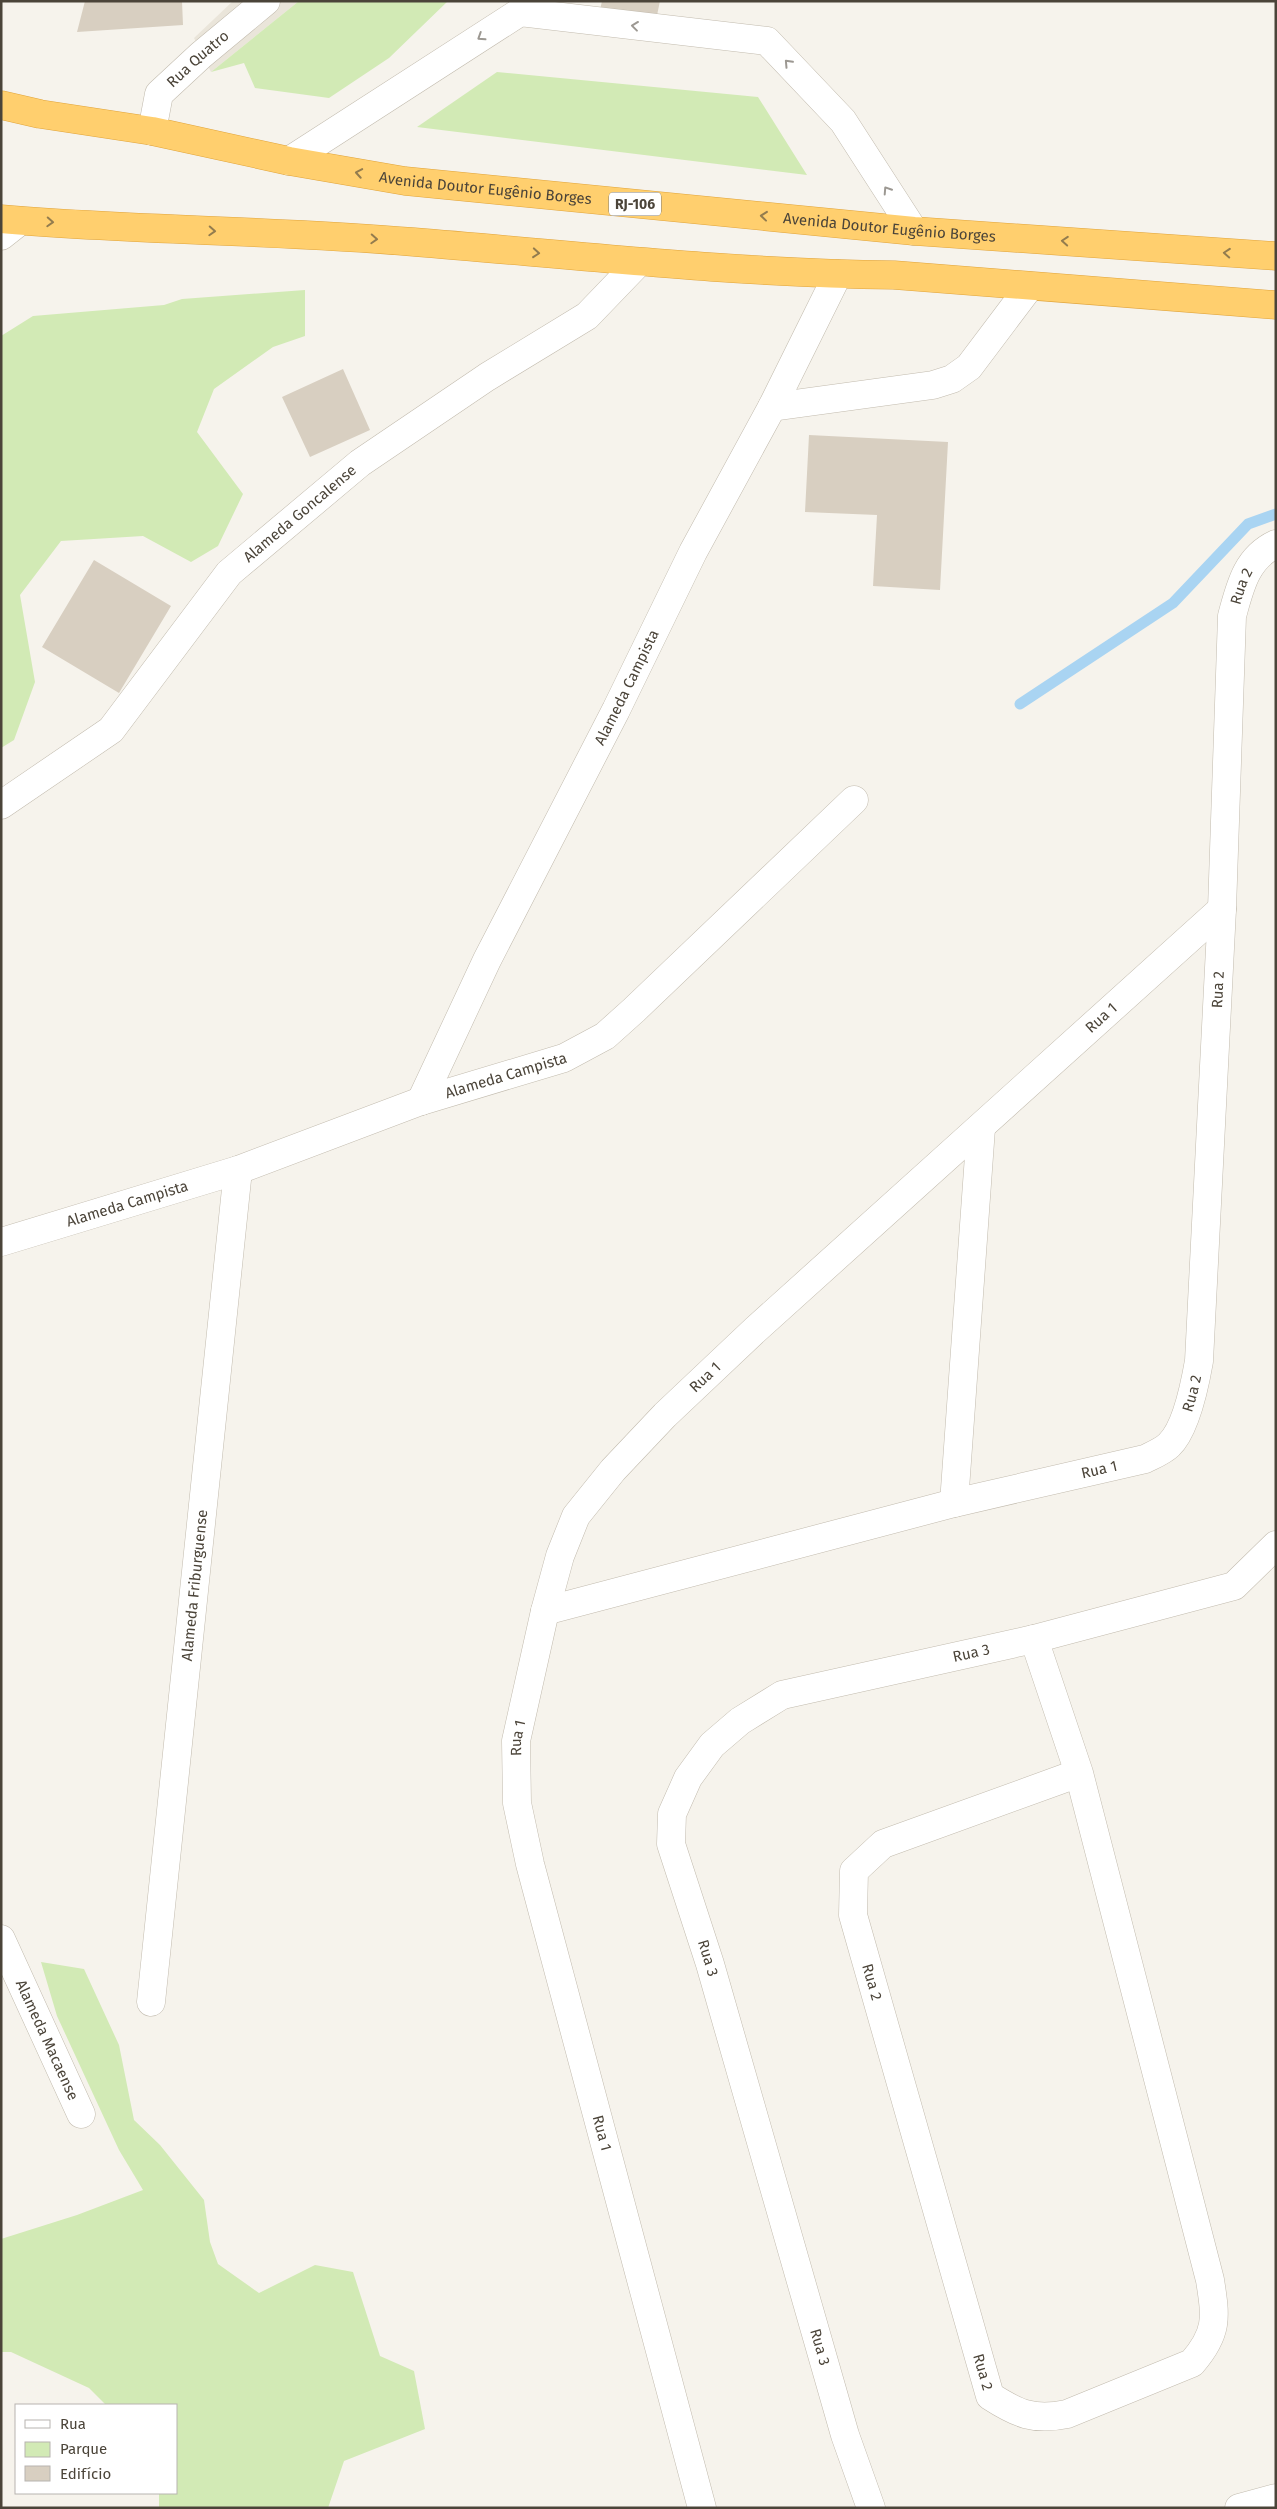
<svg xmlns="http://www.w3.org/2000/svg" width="1277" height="2509" font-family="'Fira Sans',sans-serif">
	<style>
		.residential { fill: #eae5da }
		.green { fill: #d2eab5 }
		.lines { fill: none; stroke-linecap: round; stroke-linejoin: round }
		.stream { stroke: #a9d4f2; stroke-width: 11 }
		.building { fill: #d8cfc1 }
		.minor-casing { stroke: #c2bbae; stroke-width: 29 }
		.highway-casing { stroke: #e0a43c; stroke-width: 29 }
		.minor { stroke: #fff; stroke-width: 28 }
		.highway { stroke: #ffcf6e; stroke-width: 28 }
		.oneway { stroke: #9c9892 }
		.oneway2 { stroke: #937c4e }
		.labels { text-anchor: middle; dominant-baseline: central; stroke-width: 4.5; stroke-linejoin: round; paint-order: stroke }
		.shield { fill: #fff; stroke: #817c74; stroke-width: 1 }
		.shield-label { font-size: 14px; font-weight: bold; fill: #4b4439 }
		.street-label { font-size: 15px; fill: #4b4439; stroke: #fff }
	</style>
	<rect width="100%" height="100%" fill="#f6f3ec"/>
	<path class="residential" d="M233 1H299L211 72 194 38Z"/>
	<path class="green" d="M299 1H448L389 58 329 98 255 88 244 63 211 72Z
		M497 72 758 97 807 175 417 127Z
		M305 290V336L273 347 214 389 197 432 243 494 218 546 191 562 143 536 61 541 20 595 35 682 14 740 1 748V336L33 316 164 305 182 299Z
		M41 1962 84 1969 119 2045 134 2120 160 2145 204 2200 210 2242 218 2264 259 2293 315 2265 353 2272 380 2356 414 2371 425 2429 344 2461 328 2508H159V2493H176V2405H106L89 2388 11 2352H1V2239L77 2215 143 2190 119 2150 57 2016Z"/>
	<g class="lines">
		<path class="stream" d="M1020 704 1173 603 1248 524 1276 514"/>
	</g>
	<path class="building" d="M85 1H182L183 25 77 32Z
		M602 1H660L656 20 600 10Z
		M343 369 370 430 310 457 282 397Z
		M809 435 948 442 940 590 873 586 877 515 805 512Z
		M94 560 171 606 119 693 42 647Z"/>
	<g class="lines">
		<g class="minor-casing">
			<g id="minor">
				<path id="s1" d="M152 131 159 94 201 55 266 1"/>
				<path d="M289 161 520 12 767 41 843 121 914 231"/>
				<path d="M1 236 20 221"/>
				<path d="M772 407 933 385 952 379 969 367 1030 286"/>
				<path id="s2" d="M1 805 111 730 229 573 360 463 487 377 587 316 638 263"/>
				<path id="s3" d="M421 1101 487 960 616 710 693 552 772 407 838 274"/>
				<path id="s4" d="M1 1242 238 1170 421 1101 564 1058 605 1036 634 1010 854 800"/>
				<path d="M954 1503 981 1128"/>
				<path id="s5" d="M545 1611 954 1503 1145 1459C1153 1455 1163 1451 1169 1445 1186 1429 1195 1384 1199 1361L1222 909 1232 616C1240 587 1246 558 1276 544"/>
				<path d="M1034 1639 1079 1773 1210 2280C1216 2318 1218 2333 1192 2363L1067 2414C1034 2421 1018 2414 990 2396L853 1915 854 1871 883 1844 1079 1773"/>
				<path id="s6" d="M1 1939 81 2114"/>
				<path id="s7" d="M151 2002 238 1170"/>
				<path id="s8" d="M702 2508 530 1864 517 1803 516 1741 545 1611 560 1556 576 1516 613 1470 665 1415 755 1330 1222 909"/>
				<path id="s9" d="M871 2508 845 2435 710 1964 671 1844 672 1814 688 1778 712 1745 740 1721 782 1695 1034 1639 1234 1586 1276 1545"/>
				<path d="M1239 2508 1276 2498"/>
			</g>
		</g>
		<g class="highway-casing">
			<g id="highway">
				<path id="s10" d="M1 105 40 114 152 131 289 161 405 181 914 231 1276 256"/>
				<path d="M1 219C139 231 277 230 414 242 574 255 733 273 894 275L1276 305"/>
			</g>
		</g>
		<use href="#minor" class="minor"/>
		<use href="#highway" class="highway"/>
	</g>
	<defs><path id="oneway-chevron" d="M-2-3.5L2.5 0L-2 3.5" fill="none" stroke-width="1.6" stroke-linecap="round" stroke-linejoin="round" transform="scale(1.25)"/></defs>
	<g class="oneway">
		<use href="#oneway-chevron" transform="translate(635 26) rotate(-173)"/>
		<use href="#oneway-chevron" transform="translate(481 37) rotate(147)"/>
		<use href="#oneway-chevron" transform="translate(788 63) rotate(-133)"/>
		<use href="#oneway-chevron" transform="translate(887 190) rotate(-123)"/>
	</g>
	<g class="oneway2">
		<use href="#oneway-chevron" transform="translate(359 173) rotate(-170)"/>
		<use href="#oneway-chevron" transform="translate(764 216) rotate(-174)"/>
		<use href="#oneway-chevron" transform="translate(50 222) rotate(3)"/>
		<use href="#oneway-chevron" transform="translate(212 231) rotate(3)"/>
		<use href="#oneway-chevron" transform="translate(374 239) rotate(3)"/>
		<use href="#oneway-chevron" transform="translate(1065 241) rotate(-176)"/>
		<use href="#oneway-chevron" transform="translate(536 253) rotate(5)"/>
		<use href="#oneway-chevron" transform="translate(1227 253) rotate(-176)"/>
	</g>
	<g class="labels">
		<rect class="shield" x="609" y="192.5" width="52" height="23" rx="4"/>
		<g class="shield-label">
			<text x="635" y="204">RJ-106</text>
		</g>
		<g class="street-label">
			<text stroke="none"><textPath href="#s1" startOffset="90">Rua Quatro</textPath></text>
			<text stroke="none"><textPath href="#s10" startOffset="492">Avenida Doutor Eugênio Borges</textPath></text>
			<text stroke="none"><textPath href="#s10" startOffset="898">Avenida Doutor Eugênio Borges</textPath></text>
			<text stroke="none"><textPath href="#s2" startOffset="422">Alameda Goncalense</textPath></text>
			<text stroke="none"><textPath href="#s5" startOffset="1514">Rua 2</textPath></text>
			<text stroke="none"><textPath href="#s3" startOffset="462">Alameda Campista</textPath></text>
			<text stroke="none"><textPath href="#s5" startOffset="1109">Rua 2</textPath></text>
			<text stroke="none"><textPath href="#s8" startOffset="1749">Rua 1</textPath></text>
			<text stroke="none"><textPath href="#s4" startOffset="532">Alameda Campista</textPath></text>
			<text stroke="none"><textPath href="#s4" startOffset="132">Alameda Campista</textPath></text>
			<text stroke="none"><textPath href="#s8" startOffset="1214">Rua 1</textPath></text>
			<text stroke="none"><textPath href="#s5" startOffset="704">Rua 2</textPath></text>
			<text stroke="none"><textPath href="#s5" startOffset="572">Rua 1</textPath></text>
			<text stroke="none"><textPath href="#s7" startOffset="419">Alameda Friburguense</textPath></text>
			<text stroke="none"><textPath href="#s9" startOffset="1084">Rua 3</textPath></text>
			<text stroke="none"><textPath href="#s8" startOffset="794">Rua 1</textPath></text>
			<text transform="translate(708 1958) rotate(73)">Rua 3</text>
			<text transform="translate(872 1982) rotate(74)">Rua 2</text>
			<text stroke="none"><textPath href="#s6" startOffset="111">Alameda Macaense</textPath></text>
			<text transform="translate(602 2133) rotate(75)">Rua 1</text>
			<text transform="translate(820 2347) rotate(74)">Rua 3</text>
			<text transform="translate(983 2372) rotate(74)">Rua 2</text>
		</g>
	</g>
	<rect width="1277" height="2509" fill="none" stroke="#4b4439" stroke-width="5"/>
	<rect x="15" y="2404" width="162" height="90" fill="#ffffff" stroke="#b7b4b0"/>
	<rect x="25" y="2420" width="25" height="8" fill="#ffffff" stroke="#b7b4b0"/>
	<text x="60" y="2429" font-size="15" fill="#4b4439">Rua</text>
	<rect x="25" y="2442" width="25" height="15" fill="#d2eab5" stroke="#b7b4b0"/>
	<text x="60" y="2454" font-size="15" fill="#4b4439">Parque</text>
	<rect x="25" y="2466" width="25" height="15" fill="#d8cfc1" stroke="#b7b4b0"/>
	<text x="60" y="2479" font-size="15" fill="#4b4439">Edifício</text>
</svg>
